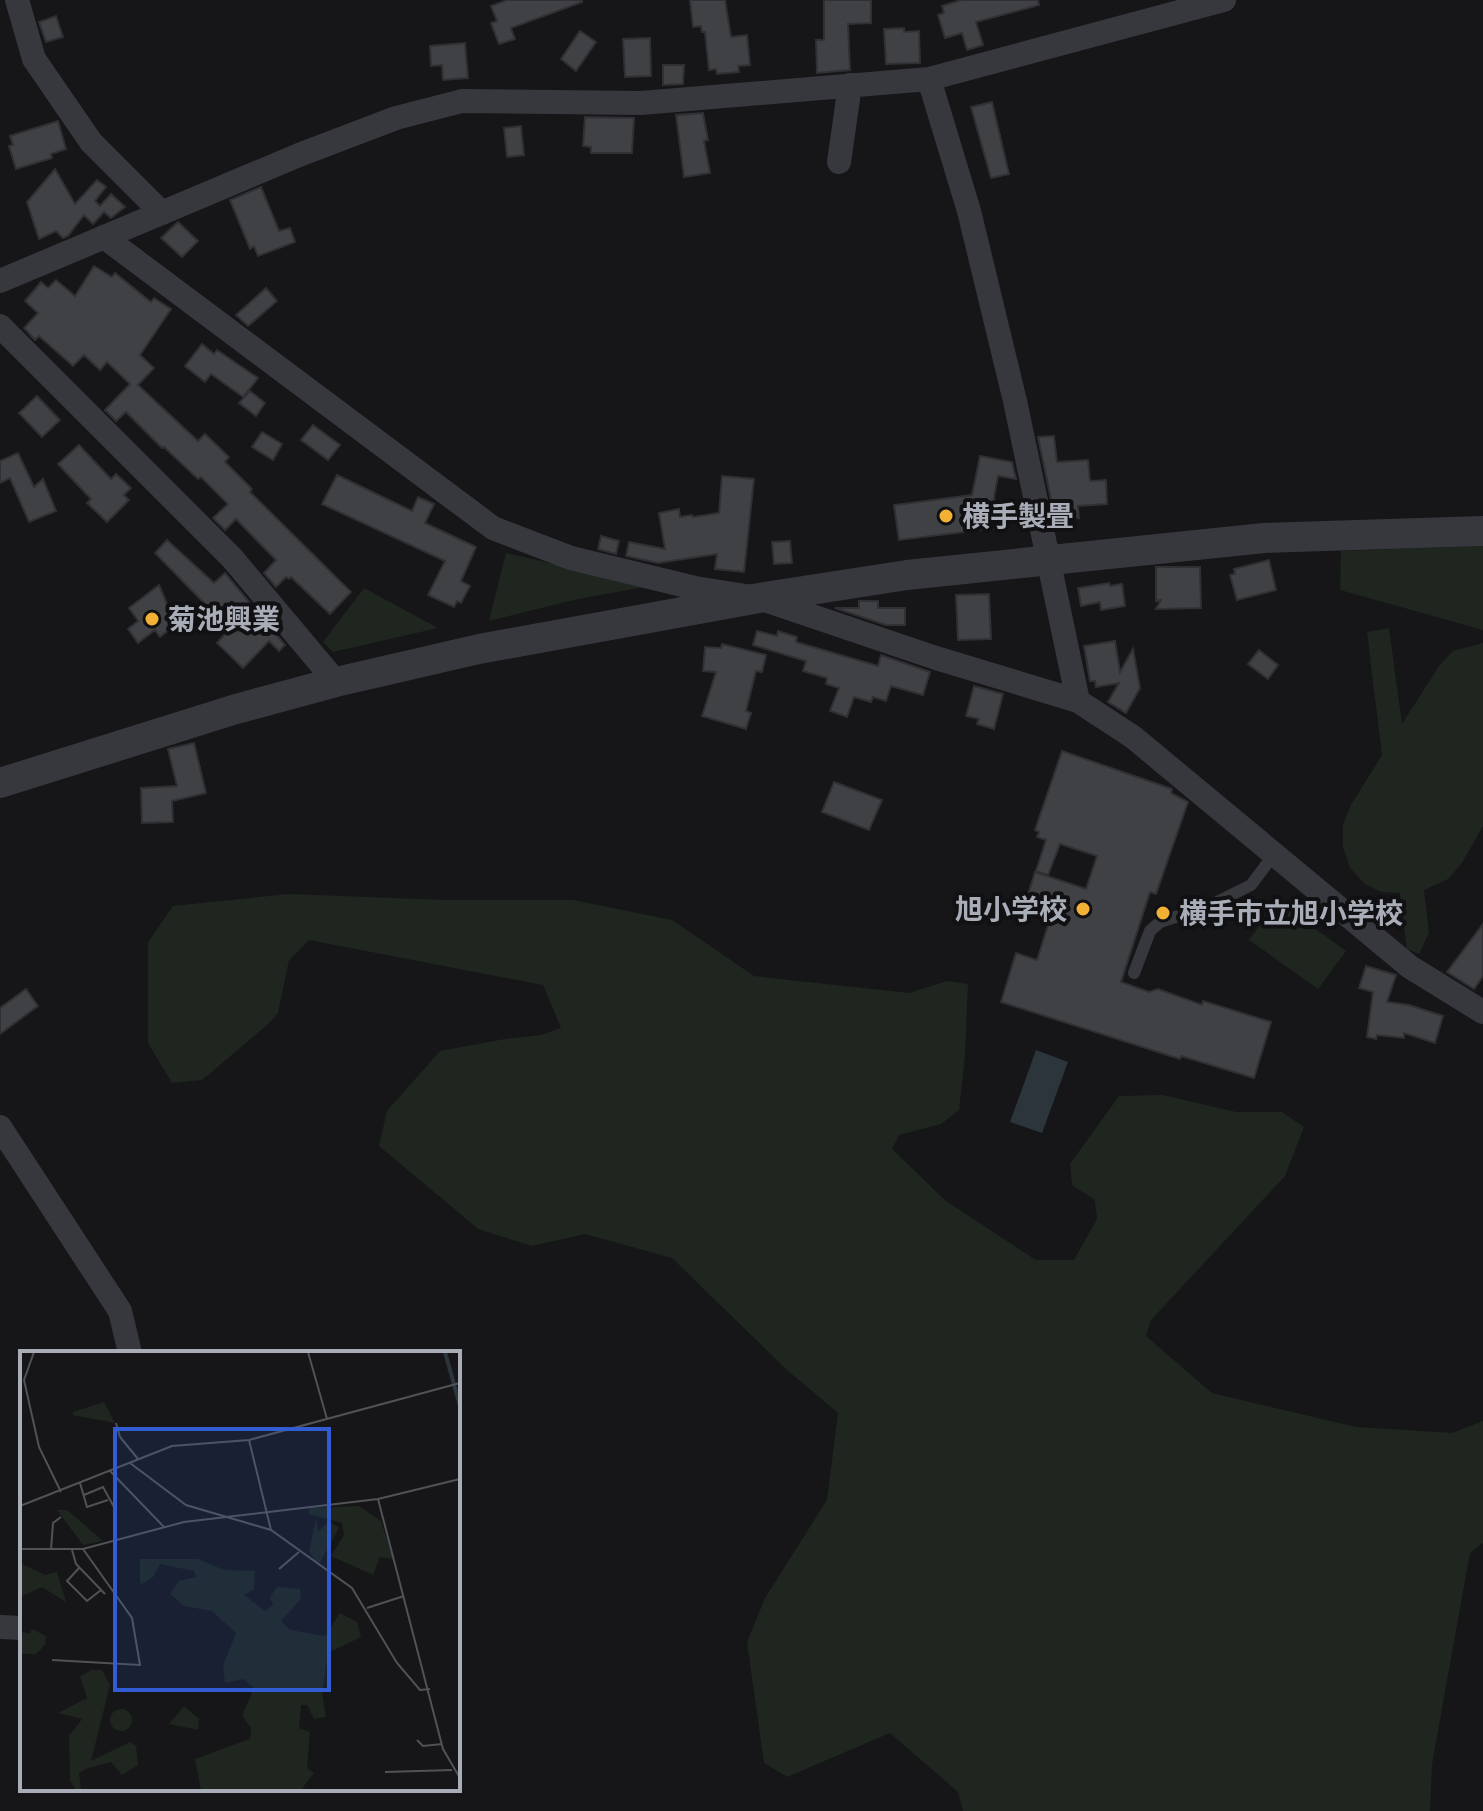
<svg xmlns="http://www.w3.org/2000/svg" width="1483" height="1811" font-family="'Work Sans','Noto Sans JP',sans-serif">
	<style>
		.green { fill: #1e261f }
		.water { fill: #2c353c }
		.building { fill: #404145; stroke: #303034; stroke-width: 2 }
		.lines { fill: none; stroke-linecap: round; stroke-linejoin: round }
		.service { stroke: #37383d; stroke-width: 12 }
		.minor { stroke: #37383d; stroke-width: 24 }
		.tertiary { stroke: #37383d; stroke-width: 30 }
		.poi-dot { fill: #f2b134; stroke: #111113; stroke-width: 3 }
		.labels { text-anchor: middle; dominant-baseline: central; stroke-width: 8; stroke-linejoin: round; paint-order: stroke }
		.poi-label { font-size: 28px; font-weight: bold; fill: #a8adb8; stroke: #111113; text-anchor: start }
		.inset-river { fill: none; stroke: #2c353c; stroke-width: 4 }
		.inset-road { fill: none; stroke: #505258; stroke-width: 2 }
		.view { fill: #325cd3; fill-opacity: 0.15; stroke: #325cd3; stroke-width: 4 }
		.inset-edge { fill: none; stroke: #a8adb8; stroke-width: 4 }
	</style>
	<rect width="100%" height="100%" fill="#161618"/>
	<path class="green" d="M1483 546V630L1340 590 1341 551Z
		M506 553 650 586 578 599 489 621Z
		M364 588 438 628 333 652 323 642Z
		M1389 628 1402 724 1439 666 1453 651 1483 643V826L1462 863 1448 879 1424 890 1429 933 1419 954 1407 949 1400 893 1381 892 1365 884 1350 868 1343 847V824L1351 805 1382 755 1367 632Z
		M289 894 447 900H573L672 920 754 976 909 993 947 981 968 984 965 1056 959 1110 941 1124 899 1135 892 1149 946 1201 1036 1260H1074L1097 1219 1095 1200 1072 1185 1070 1164 1119 1096 1163 1095 1236 1112H1282L1304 1127 1285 1176 1151 1320 1146 1336 1212 1393 1356 1427 1452 1433 1483 1421V1543L1470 1553 1432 1764 1430 1811H963L958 1792 890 1733 787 1777 764 1763 747 1642 765 1598 827 1500 838 1413 788 1371 672 1258 585 1234 532 1246 478 1229 379 1146 387 1111 440 1051 505 1039 541 1035 561 1028 543 985 309 940 289 960 278 1013 266 1026 202 1080 172 1083 148 1043V942L173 906Z
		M1277 901 1346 951 1318 989 1249 940Z"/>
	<path class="water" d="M1036 1050 1068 1062 1042 1133 1010 1122Z"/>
	<path class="building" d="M507 0H582V2L511 28 515 39 499 44 491 23 497 21 491 6Z
		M690 0H725L731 37 747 35 750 65 738 66 739 72 717 74 716 69 709 70 705 32H702L701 26 693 27Z
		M824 0H871V23L848 24 850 70 817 73 816 40H824Z
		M961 0H1038L1039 5 976 22 983 45 967 50 962 33 945 38 938 15 944 13 942 6Z
		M56 16 63 37 46 42 39 22Z
		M904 28V32L919 31 920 63 886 64 884 29Z
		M580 31 596 42 576 71 561 59Z
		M650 38 651 76 625 77 623 39Z
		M465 43 468 78 443 80 442 65 431 66 430 46Z
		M663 65H684L683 84 663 85Z
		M992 102 1009 174 991 178 971 107Z
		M703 113 708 140 704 141 710 173 684 177 676 115Z
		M585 117 634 118 632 153H591V147L583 146Z
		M58 121 66 149 51 154 52 158 16 169 9 146 13 145 10 136Z
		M521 126 524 155 507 157 504 128Z
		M55 169 75 204 97 180 106 187 95 201 100 206 111 194 125 207 111 218 104 212 93 224 84 215 68 236 63 238 56 231 39 239 27 202Z
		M261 187 279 231 290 228 295 242 258 256 254 246 250 249 230 200Z
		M178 222 198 241 182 257 161 238Z
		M94 266 112 277 115 273 151 302 154 298 171 309 140 355 154 368 138 385 198 441 205 434 229 457 225 462 252 489 250 492 351 592 330 614 291 577 289 579 286 577 276 587 264 573 276 560 236 519 225 530 213 518 228 504 201 477 198 479 164 447 162 448 126 412 116 421 105 410 130 384 107 362 100 370 84 355 73 366 39 336 35 340 24 328 38 313 25 301 41 282 48 288 56 280 75 296Z
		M266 288 277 301 248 326 236 315Z
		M202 344 214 354 217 350 258 378 243 397 211 374 205 382 185 366Z
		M250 391 265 403 256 416 239 403Z
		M37 396 60 420 42 437 19 413Z
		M313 425 340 445 328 460 301 440Z
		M262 432 282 444 273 460 252 447Z
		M1054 436 1057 462 1088 460 1090 481 1106 480 1107 504 1078 506 1079 518 1063 519V508L1053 509 1038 437Z
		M79 445 111 479 116 474 131 488 124 495 129 500 107 522 87 503 91 499 58 464Z
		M18 453 34 487 43 479 56 511 29 522 10 478 0 483V461Z
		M980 456 1012 462 1016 479 998 476 994 497 998 528 899 540 894 505 972 495Z
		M337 475 412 511 418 497 434 504 425 523 476 547 461 581 470 586 461 603 457 601 454 607 428 595 445 561 322 504Z
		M722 476 754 479 744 572 715 569 717 554 658 563 626 556 629 542 665 549 659 513 679 509 680 517 692 515 693 517 719 513Z
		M601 536 619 541 616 554 598 549Z
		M167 540 214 583 225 573 285 645 279 651 269 641 243 668 217 643 233 625 211 604 208 607 155 553Z
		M790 541 792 563 774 564 772 542Z
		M1269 560 1276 590 1237 600 1230 575 1235 574 1234 569Z
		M1156 567H1200L1201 608 1156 609 1161 600 1156 601Z
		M1109 583 1110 586 1122 584 1125 606 1101 610 1100 602 1081 606 1078 588Z
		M159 585 170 611 169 622 172 627 160 637 155 630 138 643 128 629 138 621 129 608Z
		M989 594 991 639 958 640 956 595Z
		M859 601H878V608H905V625H886L835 608H859Z
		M757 631 777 636 778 631 797 637 796 642 878 666 881 655 930 672 923 695 891 686 886 701 873 697 871 702 854 697 847 717 830 711 839 688 826 684 827 678 803 671 806 661 753 645Z
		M1115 641 1120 672 1133 649 1140 688 1126 713 1108 702 1119 683 1096 687 1095 681H1090L1084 646Z
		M722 644 766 655 762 672 756 671 746 711 751 713 746 729 702 716 716 672 703 671 705 647 721 648Z
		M1259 650 1278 665 1268 679 1248 664Z
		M974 686 1003 694 994 729 977 724 979 719 966 716Z
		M194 743 206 793 172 801 173 822 142 823 141 788 177 786 168 749Z
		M1062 751 1172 789 1171 793 1188 802 1156 894 1150 892 1121 982 1149 992 1158 989 1202 1005 1203 1001 1271 1022 1254 1078 1181 1056 1180 1059 1001 1002 1016 953 1037 960 1052 913 1025 904 1035 872 1086 889 1097 856 1060 844 1048 875 1036 871 1046 840 1037 837 1039 832 1035 830Z
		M834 782 882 800 869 830 822 812Z
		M1483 924V976L1474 989 1447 972Z
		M1366 966 1396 975 1387 1002 1409 1005 1443 1016 1435 1043 1404 1033V1038L1377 1035 1376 1039 1367 1037 1373 992 1359 988Z
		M26 989 38 1006 0 1034V1008Z"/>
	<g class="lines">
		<path class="service" d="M1134 973 1150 931 1160 922 1209 906 1251 885 1275 853"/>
		<path class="minor" d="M17 0 34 59 91 142 162 213
			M929 79 969 211 1015 401 1078 701
			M839 162 850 85
			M104 237 493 528 571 558 695 588 759 598 936 658 1078 701 1133 737 1410 967 1483 1012
			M0 281 299 155 396 118 462 101 641 103 929 79 1224 0
			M0 326 232 558 336 682
			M0 1127 120 1311 130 1353
			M0 1627 22 1628"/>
		<path class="tertiary" d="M0 783 236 709 336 682 479 649 759 598 907 575 1264 538 1483 531"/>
	</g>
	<g class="poi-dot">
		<circle cx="946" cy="516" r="8"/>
		<circle cx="152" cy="619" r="8"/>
		<circle cx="1083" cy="909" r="8"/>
		<circle cx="1163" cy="913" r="8"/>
	</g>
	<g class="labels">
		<g class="poi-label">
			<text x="962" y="516">横手製畳</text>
			<text x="168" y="619">菊池興業</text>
			<text x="1067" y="909" text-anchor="end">旭小学校</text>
			<text x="1179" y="913">横手市立旭小学校</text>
		</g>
	</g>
	<g transform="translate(20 1351)">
		<rect width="440" height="440" fill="#161618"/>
		<path d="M84 51 95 72 53 64V61ZM339 155 361 170 373 208 360 206 353 224 311 205 324 184 322 172 289 163V157ZM37 159H47L83 190 63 194ZM296 168 298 181 309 170 319 177 298 215 289 200ZM120 208H178L204 219 235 220 234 238 224 244 245 260 253 254 250 246 257 236 280 238 281 248 261 270 270 279 305 285 320 262 337 271 341 286 308 302 302 341 306 366 294 368 287 354H281L279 377 290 381 287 417 294 422 281 439H181L175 408 230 388 231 377 222 364 234 337 224 328 205 332 203 315 216 282 192 260 164 255 150 243 159 230 176 226 174 220 140 213 133 226 120 234ZM0 212 25 224 37 221 46 251 22 236 0 246ZM12 278 26 285 25 294 16 303H0V280L9 283ZM72 319H82L90 334 71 410 110 391 116 395 118 414 102 424 91 411 68 417 59 422 61 439H56L50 430 49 385 62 368 38 362 67 347 60 325ZM164 355 179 368 178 379 149 373ZM90 369a11 11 0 1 1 22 0a11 11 0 1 1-22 0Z" fill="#1e261f"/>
		<path class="inset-river" d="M425 1 440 55"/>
		<path class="inset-road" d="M14 1 4 29 19 96 41 141M288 1 307 68M96 72 100 86 118 108M229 89 251 179M110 112 166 154 251 179 332 237 377 312 400 339 410 338M90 120 144 176M60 132 67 156 88 149M64 144 83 136 94 156M358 148 423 398 440 427M0 155 152 95 229 89 440 32M0 198H63L164 171 358 148 440 128M31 199 33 172 41 166M52 199 56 213 85 243M60 216 47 230 67 250 81 239M259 218 279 201M347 257 384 245M32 309 120 314 112 267 63 198M397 389 403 395 422 393M365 421 432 419"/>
		<path class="view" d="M95 78H309V339H95Z"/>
		<rect width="440" height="440" class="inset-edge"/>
	</g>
</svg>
